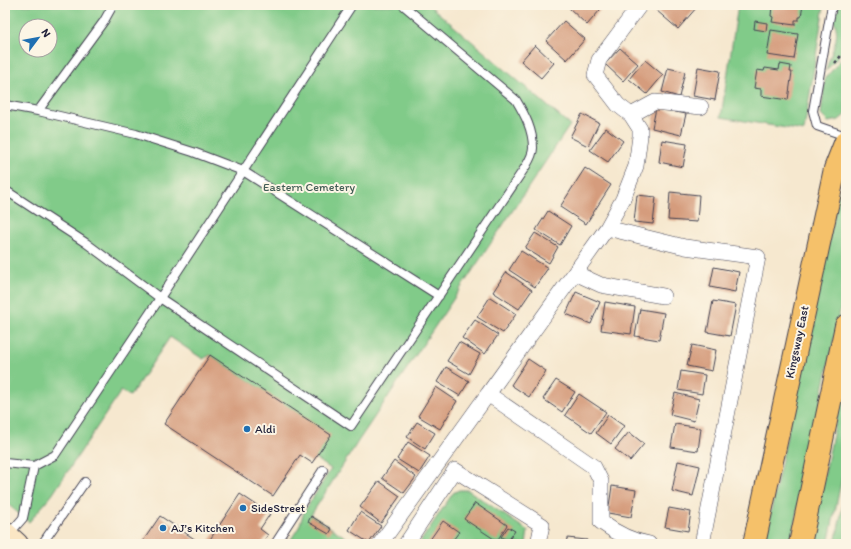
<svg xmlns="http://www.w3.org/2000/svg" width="851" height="549" font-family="Itim,sans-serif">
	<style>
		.green { fill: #81cb89; stroke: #527662; fill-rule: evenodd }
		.building { fill: #d59c7d }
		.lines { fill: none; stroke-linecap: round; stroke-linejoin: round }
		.lane-casing { stroke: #424051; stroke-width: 10 }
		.street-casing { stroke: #424051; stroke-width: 16 }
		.secondary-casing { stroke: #424051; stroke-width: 24 }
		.highway-casing { stroke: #424051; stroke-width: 24 }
		.path { stroke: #424051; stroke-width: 2.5; stroke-dasharray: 3 3; stroke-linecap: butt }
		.lane { stroke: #fff; stroke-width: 8 }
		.street { stroke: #fff; stroke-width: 15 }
		.secondary { stroke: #fbe6c4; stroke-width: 22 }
		.highway { stroke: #f5c16b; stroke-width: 22 }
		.poi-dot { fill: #1f6fb2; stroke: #fcf5e5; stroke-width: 1.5 }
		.labels { text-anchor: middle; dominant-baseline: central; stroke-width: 4; stroke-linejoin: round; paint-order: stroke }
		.park-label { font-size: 12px; fill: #435d56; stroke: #fcf5e5 }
		.street-label { font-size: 12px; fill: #22223b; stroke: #fcf5e5 }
		.poi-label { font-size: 12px; fill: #22223b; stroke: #fcf5e5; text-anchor: start }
	</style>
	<rect width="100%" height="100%" fill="#fcf5e5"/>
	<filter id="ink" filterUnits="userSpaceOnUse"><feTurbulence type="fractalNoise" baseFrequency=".025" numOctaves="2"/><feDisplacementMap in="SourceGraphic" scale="8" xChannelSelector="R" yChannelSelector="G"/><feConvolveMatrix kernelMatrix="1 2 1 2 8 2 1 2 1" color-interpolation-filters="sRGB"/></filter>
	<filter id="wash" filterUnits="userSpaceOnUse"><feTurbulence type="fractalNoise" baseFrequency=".012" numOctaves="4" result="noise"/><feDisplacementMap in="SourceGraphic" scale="16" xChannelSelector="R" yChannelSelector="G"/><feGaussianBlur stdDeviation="0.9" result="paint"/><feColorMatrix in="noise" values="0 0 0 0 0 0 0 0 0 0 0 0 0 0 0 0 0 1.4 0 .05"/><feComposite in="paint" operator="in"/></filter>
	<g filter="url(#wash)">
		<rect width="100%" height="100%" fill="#f6e8cf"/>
		<path class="green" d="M5 5H429L570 125 359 440 311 515 356 544H288L299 527 304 512 331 469 315 458 330 435 210 355 203 359 170 337 130 396 121 391 52 495 29 522 5 502ZM26 26H50V50H26Z
			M738 5H824L804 131 721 117Z
			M839 5H846V47L826 71C829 53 842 39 834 21Z
			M846 53V114L839 120 828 122 821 115 825 79Z
			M846 171V283L790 544H764L840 188Z
			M846 373V459L828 544H810Z
			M459 490H468L528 531 526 544H419L453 493Z
			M846 490V544H835Z"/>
		<g id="blocks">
			<path class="building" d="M568 5H595L600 10 587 25 567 6Z
				M661 5H695L697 7 678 29 656 10Z
				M709 5H724L723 7 709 6Z
				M772 5H803L801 17H799V20H795V25L772 22 773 17 771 16Z
				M564 21 585 39 567 60 546 41Z
				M755 21 767 23 766 31 754 29Z
				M771 30 798 34 794 59 767 55Z
				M535 45 554 63 541 78 521 61Z
				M620 48 638 64 623 81 605 64Z
				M645 60 663 75 647 94 629 79Z
				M780 64 791 66 790 72H792L788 100 761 96V89L754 88 757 70 764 71 765 68 779 70Z
				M698 67 720 71 715 100 693 96Z
				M668 68 685 72 679 97 662 92Z
				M656 108 686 114 681 135 652 128Z
				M582 114 599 123 588 146 570 137Z
				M606 128 623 141 608 162 590 150Z
				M662 140 687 144 683 167 659 162Z
				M585 168 611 185 586 224 560 207Z
				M670 192 699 195 697 222 668 220Z
				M637 195 656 197 653 224 634 222Z
				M548 211 571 226 560 245 536 230Z
				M535 233 558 247 549 263 525 248Z
				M521 251 548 268 535 287 509 270Z
				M714 267 739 272 735 292 710 287Z
				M506 272 532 290 519 309 493 292Z
				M576 292 600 302 591 324 566 314Z
				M490 297 516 314 503 333 477 317Z
				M713 301 736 305 730 336 707 332Z
				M605 302 635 307 631 334 601 330Z
				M640 309 664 313 659 340 635 336Z
				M475 320 498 335 485 354 462 338Z
				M459 342 480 354 469 374 447 361Z
				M692 345 716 350 712 371 687 366Z
				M210 355 331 435 312 463 300 455 273 496 164 424Z
				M528 359 546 371 529 397 511 385Z
				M446 367 469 381 460 396 437 382Z
				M681 371 705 375 702 394 678 390Z
				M556 380 575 392 562 412 543 399Z
				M436 387 457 401 440 429 418 416Z
				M675 393 699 399 694 421 670 415Z
				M579 394 606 412 591 433 565 415Z
				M608 415 624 426 611 444 596 433Z
				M417 422 435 433 425 449 407 437Z
				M675 424 701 428 698 451 671 447Z
				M629 432 644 444 630 461 615 449Z
				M408 442 430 456 419 473 397 459Z
				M394 461 416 477 404 493 382 478Z
				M678 461 700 466 693 496 672 491Z
				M379 481 400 496 381 523 360 507Z
				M612 486 636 490 631 517 608 513Z
				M240 494 270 514 260 529 268 535 261 544H207Z
				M475 503 507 525 497 541 464 519Z
				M669 508 691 512 688 531 665 527Z
				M360 512 381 526 369 543 349 530Z
				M160 516 202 544H147L143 541Z
				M311 516 332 529 329 534 308 522Z
				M443 521 459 532 450 544H427Z
				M508 527 515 531 508 541 501 537Z
				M567 538 587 540V544H566Z"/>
		</g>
	</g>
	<g filter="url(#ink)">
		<use href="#blocks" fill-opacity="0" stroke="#424051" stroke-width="1"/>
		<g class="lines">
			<g class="lane-casing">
				<path id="lane" d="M832 5 813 111 817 126 846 136
					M5 105 38 111 136 134 193 152 243 171 439 296
					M38 111 104 21 113 5
					M5 190 86 243 160 298 351 426 526 166C529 161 533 154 533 148 533 130 525 115 516 100L403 5
					M5 463 34 466 55 455 160 298 352 5
					M9 534 23 518 34 466
					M42 544 85 482
					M275 544 323 470"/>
			</g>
			<g class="street-casing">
				<path id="street" d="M640 5 599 60 595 75 618 105 631 115 640 129V136L636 166 623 199 607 228 488 394 594 467 601 481V522C616 533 631 541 649 544
					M631 115 655 102 701 107
					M607 228 685 247 758 257 702 544
					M575 273 601 285 663 296
					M380 544 488 394
					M406 544 455 470 542 525 538 544"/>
			</g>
			<g class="secondary-casing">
				<path id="secondary" d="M5 533 17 544"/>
			</g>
			<g class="highway-casing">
				<path id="highway" d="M754 544 835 169 846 141
					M800 544 846 326"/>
			</g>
			<path class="path" d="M835 63 846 50"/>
			<use href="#lane" class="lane"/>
			<use href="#street" class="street"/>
			<use href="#secondary" class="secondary"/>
			<use href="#highway" class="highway"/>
		</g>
	</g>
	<g class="poi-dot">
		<circle cx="247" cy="429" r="4"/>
		<circle cx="243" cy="508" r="4"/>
		<circle cx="163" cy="528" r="4"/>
	</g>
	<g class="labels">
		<g class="park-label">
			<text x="309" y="187">Eastern Cemetery</text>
		</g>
		<g class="street-label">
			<text transform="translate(797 342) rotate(-78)">Kingsway East</text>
		</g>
		<g class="poi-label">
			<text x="255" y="429">Aldi</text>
			<text x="251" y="508">SideStreet</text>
			<text x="171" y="528">AJ’s Kitchen</text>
		</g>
	</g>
	<rect width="851" height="549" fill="none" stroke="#fcf5e5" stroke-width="20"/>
	<g transform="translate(38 38) rotate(58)"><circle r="19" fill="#fcf5e5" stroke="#a5a1a1"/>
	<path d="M0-3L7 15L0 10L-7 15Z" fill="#1f6fb2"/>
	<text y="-6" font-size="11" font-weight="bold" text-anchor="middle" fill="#22223b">N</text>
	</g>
</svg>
